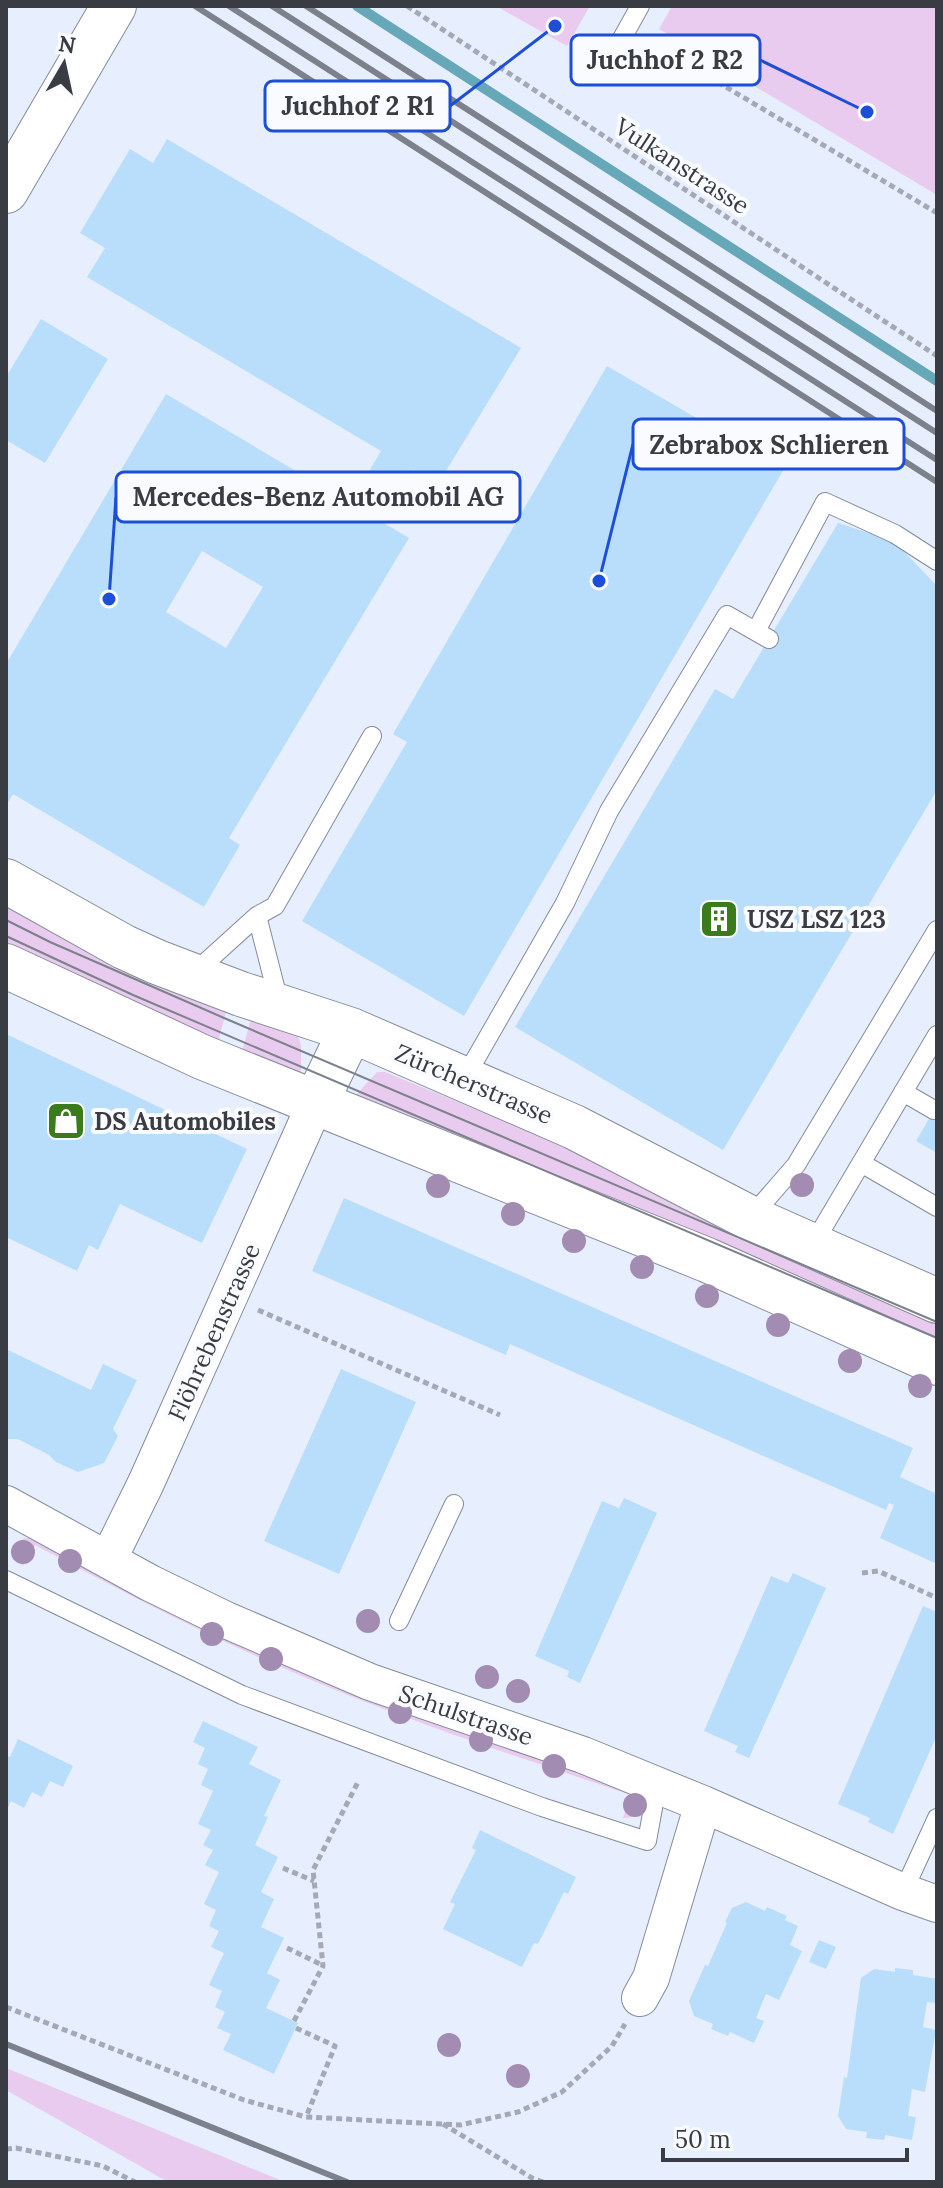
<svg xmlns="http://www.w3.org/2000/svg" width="943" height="2188" font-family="Lora,serif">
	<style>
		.grass { fill: #e9cbef }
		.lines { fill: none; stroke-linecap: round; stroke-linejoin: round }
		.stream { stroke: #66a7b8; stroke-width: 10 }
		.building { fill: #b9defc; fill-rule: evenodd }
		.service-casing { stroke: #858b9a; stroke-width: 20 }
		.minor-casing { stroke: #858b9a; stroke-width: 38 }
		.tertiary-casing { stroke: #858b9a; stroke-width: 46 }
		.secondary-casing { stroke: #858b9a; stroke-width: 46 }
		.path { stroke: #a4a9b5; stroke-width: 5; stroke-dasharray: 6 4; stroke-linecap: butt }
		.service { stroke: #fff; stroke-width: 18 }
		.minor { stroke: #fff; stroke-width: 36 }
		.tertiary { stroke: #fff; stroke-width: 44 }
		.secondary { stroke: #fff; stroke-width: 44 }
		.tram { stroke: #7c818b; stroke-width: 2 }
		.rail { stroke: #7c818b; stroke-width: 6 }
		.tree { fill: #a28cb1 }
		.labels { text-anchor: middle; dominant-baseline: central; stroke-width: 8; stroke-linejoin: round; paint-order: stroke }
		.street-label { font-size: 24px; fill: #393c42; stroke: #fafbfe }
		.poi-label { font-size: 24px; font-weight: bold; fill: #393c42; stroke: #fafbfe; text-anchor: start }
		.leader { fill: none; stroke: #1d4ed8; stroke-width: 3 }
		.callout-dot { fill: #1d4ed8; stroke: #fafbfe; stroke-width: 3 }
		.callout { fill: #fafbfe; stroke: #1d4ed8; stroke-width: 3 }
		.callout-label { font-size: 26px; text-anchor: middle; font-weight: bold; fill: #393c42 }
	</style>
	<rect width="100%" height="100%" fill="#e7eefe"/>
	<path class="grass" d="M496 6H590L567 46Z
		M672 6H937V195L659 29Z
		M6 907 86 943 229 1001 216 1049 6 952Z
		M254 1008 295 1028 301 1045V1076L240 1059Z
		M377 1072H385L519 1127 767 1239 937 1312V1348L355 1096Z
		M25 1538H30L633 1790 641 1796 642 1809 634 1817 623 1818 631 1795C513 1755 394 1717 281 1667 197 1631 116 1588 35 1545L23 1566C13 1558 11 1544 25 1538Z
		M6 2068 285 2182H168L6 2090Z"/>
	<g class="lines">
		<path class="stream" d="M357 6 937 381"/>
	</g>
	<path class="building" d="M167 139 521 348 438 484 413 470 393 504 361 485 381 451 87 277 105 248 80 233 130 149 153 163Z
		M41 319 108 359 45 463 6 440V377Z
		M607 366 784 469 464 1016 302 921 407 742 393 734Z
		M166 394 409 538 229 838 240 845 204 907 13 794 6 806V664ZM202 551 263 587 226 648 166 612Z
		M838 523 894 541 937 586V790L723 1150 515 1027 715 689 733 699Z
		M6 1034 247 1149 202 1243 120 1204 98 1250 89 1245 77 1271 6 1237Z
		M937 1105V1153L916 1141Z
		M344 1198 913 1448 900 1477 937 1494V1564L880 1538 894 1505 889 1503 886 1510 510 1344 506 1355 312 1271Z
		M6 1349 91 1390 103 1364 137 1380 113 1429 118 1436 104 1463 78 1472 56 1462 49 1455 18 1439H6Z
		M341 1369 416 1402 339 1574 264 1541Z
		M624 1498 657 1513 580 1683 567 1677 569 1671 535 1656 602 1501 619 1508Z
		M793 1573 826 1588 749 1758 735 1752 738 1746 704 1731 771 1576 788 1583Z
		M923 1606 937 1612V1735L893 1834 868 1822 870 1818 838 1804Z
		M203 1721 258 1747 249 1764 281 1780 264 1816 268 1817 255 1845 278 1857 261 1892 274 1899 261 1927 284 1938 267 1973 280 1980 266 2008 298 2023 274 2074 223 2050 231 2034 217 2028 225 2012 215 2007 222 1991 209 1985 224 1953 211 1947 219 1931 209 1926 216 1910 204 1904 219 1872 205 1865 213 1850 203 1845 211 1830 198 1824 213 1791 201 1785 208 1769 198 1764 205 1748 193 1742Z
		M18 1739 73 1766 63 1787 50 1781 42 1797 32 1792 24 1808 11 1801 6 1812V1755L10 1757Z
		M480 1830 576 1877 568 1894 564 1892 538 1944 534 1943 522 1967 443 1929 455 1904 450 1902 476 1850 472 1848Z
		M746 1902 765 1911 767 1907 787 1916 785 1920 798 1926 790 1945 802 1951 779 2000 766 1994 756 2018 764 2021 754 2043 730 2032 728 2036 711 2029 713 2024 694 2016 689 2001 705 1965 708 1966 727 1923 725 1922 732 1908Z
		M819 1940 836 1947 826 1969 809 1962Z
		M895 1968 913 1970V1975L937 1979 935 2003 927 2002 923 2027 936 2030 925 2092 912 2089 908 2116 916 2117 912 2140 885 2135 884 2140 866 2138 867 2132 846 2129 838 2116 844 2077 847 2078 861 1978 874 1969 895 1972Z"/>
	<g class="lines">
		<g class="service-casing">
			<path id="service" d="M615 51 640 6
				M756 631 825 502 895 534 937 561
				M257 916 279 1002
				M194 973 257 916 275 906 372 736
				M464 1079 565 903 609 811 727 615 769 639
				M903 1092 934 1110
				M861 1163 937 1207
				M750 1218 796 1165 937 930
				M812 1246 937 1035
				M6 1580 242 1695 542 1807 647 1841 657 1786
				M399 1621 454 1504
				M903 1892 937 1818"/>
		</g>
		<g class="minor-casing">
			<path id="minor" d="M6 1504 150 1583 226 1620 370 1682 583 1755 703 1804 903 1892 937 1904
				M108 1560 146 1483 316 1102
				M640 1998 651 1978 703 1804"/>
		</g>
		<g class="tertiary-casing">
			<path id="tertiary" d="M6 191 114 6"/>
		</g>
		<g class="secondary-casing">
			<path id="secondary" d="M6 881 124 947 157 962 241 994 351 1030 574 1127 750 1218 937 1301
				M6 966 202 1057 707 1260 937 1363
				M316 1102 351 1030"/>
		</g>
		<path class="path" d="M407 6 937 356
			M649 41 937 213
			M258 1310 500 1415
			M862 1573 878 1571 937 1598
			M283 1868 314 1881
			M287 1948 322 1965
			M6 2007 244 2100 306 2117 460 2125 518 2112 562 2092 612 2046 625 2024
			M294 2021 323 1966 313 1870 358 1782
			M296 2028 335 2046 306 2117
			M443 2124 532 2178 543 2182
			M6 2149 16 2148 103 2166 135 2182"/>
		<use href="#service" class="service"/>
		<use href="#minor" class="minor"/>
		<use href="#tertiary" class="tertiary"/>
		<use href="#secondary" class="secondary"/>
		<path class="tram" d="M6 920 50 942 224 1018 937 1322
			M6 936 133 995 937 1338"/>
		<path class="rail" d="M195 6 937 482
			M229 6 937 460
			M272 6 937 433
			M306 6 937 411
			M6 2044 347 2182"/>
	</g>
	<g class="tree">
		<circle cx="802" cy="1185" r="12"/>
		<circle cx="438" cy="1186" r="12"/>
		<circle cx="513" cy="1214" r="12"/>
		<circle cx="574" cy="1241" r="12"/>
		<circle cx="642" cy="1267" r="12"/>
		<circle cx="707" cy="1296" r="12"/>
		<circle cx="778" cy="1325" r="12"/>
		<circle cx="850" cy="1361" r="12"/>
		<circle cx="920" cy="1386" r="12"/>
		<circle cx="23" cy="1552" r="12"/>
		<circle cx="70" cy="1561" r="12"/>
		<circle cx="368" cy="1621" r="12"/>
		<circle cx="212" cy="1634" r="12"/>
		<circle cx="271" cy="1659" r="12"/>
		<circle cx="487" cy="1677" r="12"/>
		<circle cx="518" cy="1691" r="12"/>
		<circle cx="400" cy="1712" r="12"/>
		<circle cx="481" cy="1740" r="12"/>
		<circle cx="554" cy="1766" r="12"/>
		<circle cx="635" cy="1805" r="12"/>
		<circle cx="449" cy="2045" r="12"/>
		<circle cx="518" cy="2076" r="12"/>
	</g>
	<defs>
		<g id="building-square" transform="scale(2)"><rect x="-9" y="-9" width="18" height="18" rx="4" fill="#3a7b1b" stroke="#fafbfe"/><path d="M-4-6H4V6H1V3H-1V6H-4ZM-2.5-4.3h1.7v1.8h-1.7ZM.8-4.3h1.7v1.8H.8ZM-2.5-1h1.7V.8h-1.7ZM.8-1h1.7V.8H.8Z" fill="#fff"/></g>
		<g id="shop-square" transform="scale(2)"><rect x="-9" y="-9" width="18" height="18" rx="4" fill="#3a7b1b" stroke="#fafbfe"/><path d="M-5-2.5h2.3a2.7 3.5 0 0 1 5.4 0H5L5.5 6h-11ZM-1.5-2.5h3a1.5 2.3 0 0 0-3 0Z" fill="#fff"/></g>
	</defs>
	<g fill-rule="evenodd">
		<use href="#building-square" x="719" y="919"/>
		<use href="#shop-square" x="66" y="1121"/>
	</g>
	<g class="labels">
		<g class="street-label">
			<text transform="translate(682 166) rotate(33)">Vulkanstrasse</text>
			<text transform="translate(474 1084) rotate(23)">Zürcherstrasse</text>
			<text transform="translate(214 1332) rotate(-66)">Flöhrebenstrasse</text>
			<text transform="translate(466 1715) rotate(19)">Schulstrasse</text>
		</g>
		<g class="poi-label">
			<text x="747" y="919">USZ LSZ 123</text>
			<text x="94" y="1121">DS Automobiles</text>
		</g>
	</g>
	<path class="leader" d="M867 112L760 60M555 26L450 106M599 581L633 444M109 599L116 497"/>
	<g class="callout-dot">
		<circle cx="867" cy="112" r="8"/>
		<circle cx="555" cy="26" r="8"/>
		<circle cx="599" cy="581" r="8"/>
		<circle cx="109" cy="599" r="8"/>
	</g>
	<g class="callout">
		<rect x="571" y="35" width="189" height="50" rx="8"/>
		<rect x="265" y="81" width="185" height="50" rx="8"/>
		<rect x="633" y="419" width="271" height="50" rx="8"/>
		<rect x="116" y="472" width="404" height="50" rx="8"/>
	</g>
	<g class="callout-label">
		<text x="665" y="69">Juchhof 2 R2</text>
		<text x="358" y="115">Juchhof 2 R1</text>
		<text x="769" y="454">Zebrabox Schlieren</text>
		<text x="318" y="506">Mercedes-Benz Automobil AG</text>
	</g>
	<rect width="943" height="2188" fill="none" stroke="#393c42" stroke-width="16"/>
	<g transform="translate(64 64) rotate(9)" stroke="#fafbfe" stroke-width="6" paint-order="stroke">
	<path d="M0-6L14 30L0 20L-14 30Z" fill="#393c42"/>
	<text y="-12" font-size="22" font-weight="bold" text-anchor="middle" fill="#393c42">N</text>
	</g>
	<path d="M663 2148v12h244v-12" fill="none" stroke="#393c42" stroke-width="4"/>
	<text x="675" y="2148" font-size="24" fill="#393c42" stroke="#fafbfe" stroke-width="6" paint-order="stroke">50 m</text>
</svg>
